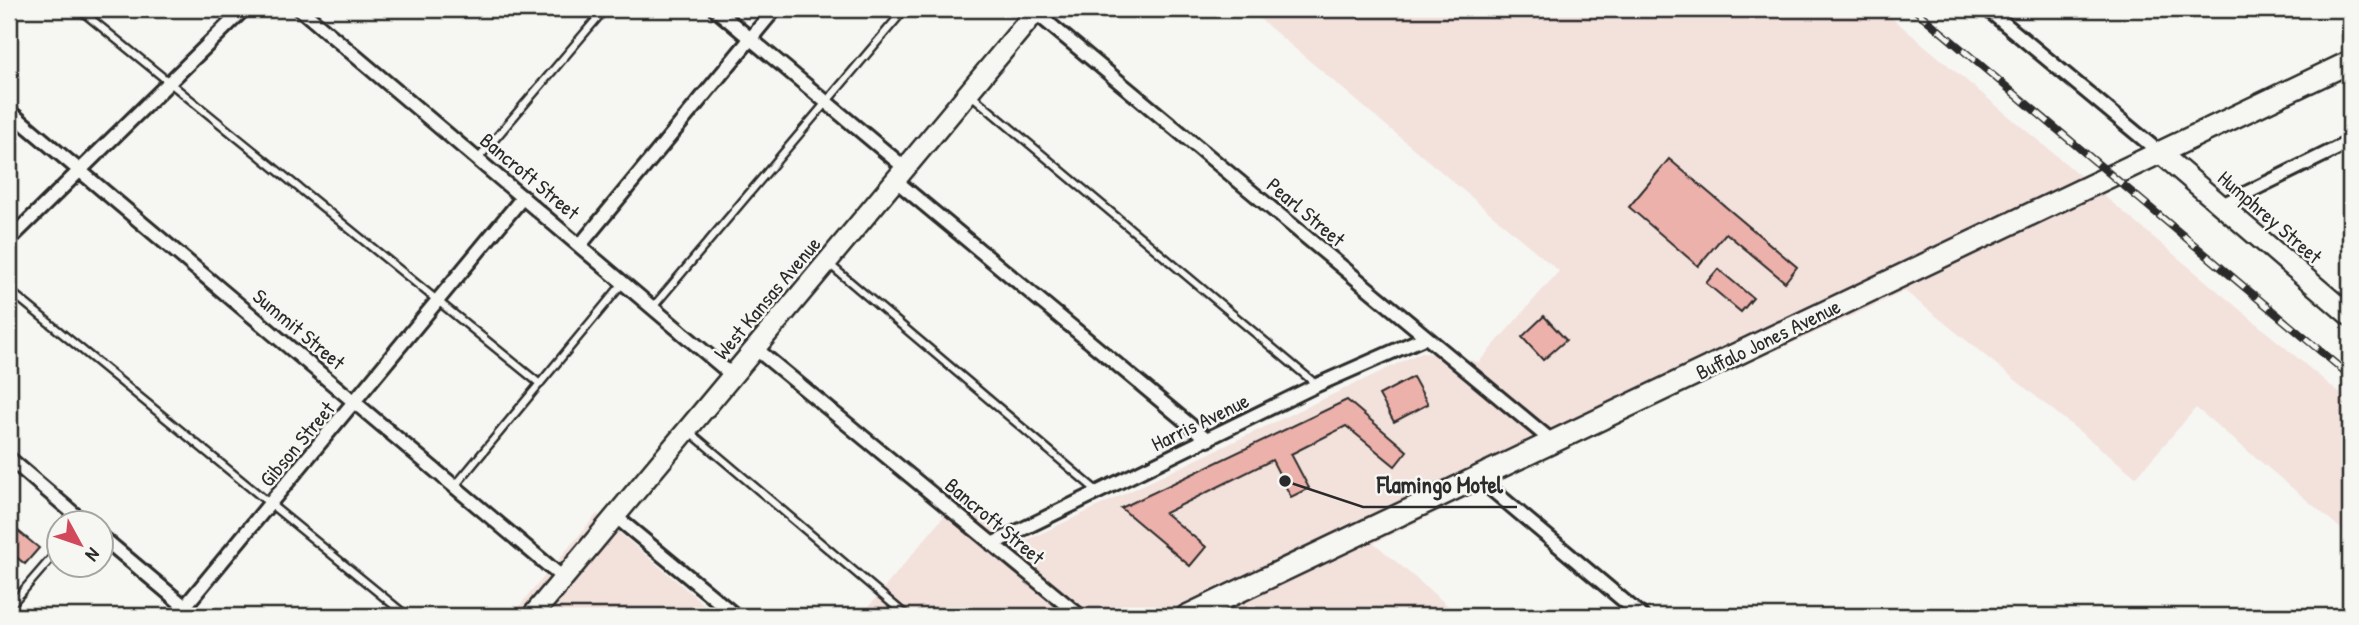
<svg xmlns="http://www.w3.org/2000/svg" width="2359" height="625" font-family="'Patrick Hand',sans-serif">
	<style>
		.built { fill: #f3e1dc }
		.building { fill: #ecb1aa; stroke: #2b2b2b; stroke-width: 2 }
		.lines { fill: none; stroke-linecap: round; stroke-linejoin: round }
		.lane-casing { stroke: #2b2b2b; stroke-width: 11 }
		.street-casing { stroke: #2b2b2b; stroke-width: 18 }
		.secondary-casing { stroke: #2b2b2b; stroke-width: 24 }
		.primary-casing { stroke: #2b2b2b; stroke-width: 26 }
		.lane { stroke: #f6f6f2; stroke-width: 6 }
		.street { stroke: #f6f6f2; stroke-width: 12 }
		.secondary { stroke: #f6f6f2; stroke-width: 19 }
		.primary { stroke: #f6f6f2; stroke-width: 21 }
		.rail-casing { stroke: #2b2b2b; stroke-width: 8 }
		.rail { stroke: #f6f6f2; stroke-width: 5; stroke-dasharray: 16; stroke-linecap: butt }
		.labels { text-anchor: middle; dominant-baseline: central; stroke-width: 5; stroke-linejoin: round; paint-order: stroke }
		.street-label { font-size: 21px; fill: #2b2b2b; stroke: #f6f6f2 }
		.leader { fill: none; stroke: #2b2b2b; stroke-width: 2.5 }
		.callout-dot { fill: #2b2b2b; stroke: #f6f6f2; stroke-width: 2.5 }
		.callout-label { font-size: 23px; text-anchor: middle; font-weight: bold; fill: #2b2b2b; stroke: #f6f6f2; stroke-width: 5; stroke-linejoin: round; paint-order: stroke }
	</style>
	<rect width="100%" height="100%" fill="#f6f6f2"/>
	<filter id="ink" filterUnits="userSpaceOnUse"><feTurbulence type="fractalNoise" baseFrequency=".0143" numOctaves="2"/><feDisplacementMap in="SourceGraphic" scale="14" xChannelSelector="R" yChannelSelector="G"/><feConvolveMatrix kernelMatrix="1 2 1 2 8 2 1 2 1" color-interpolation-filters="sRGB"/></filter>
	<g filter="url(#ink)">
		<path class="built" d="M1248 9H1881L2350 402V536L2196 408 2136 477 1905 291 1611 427 1374 543 1460 616H861L960 497 1017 545 1422 352 1479 362 1559 271Z
			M597 514 718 616H511Z"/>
		<path class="building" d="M1669 159 1797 267 1785 282 1726 233 1698 266 1629 207Z
			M1718 269 1753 298 1741 312 1706 283Z
			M1544 316 1566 340 1543 360 1522 337Z
			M1413 377 1428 404 1394 422 1379 395Z
			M1347 400 1407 451 1395 466 1346 426 1291 454 1309 488 1291 497 1272 460 1165 513 1206 547 1190 566 1121 508Z
			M17 530 39 548 25 564 9 551V539Z"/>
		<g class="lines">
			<g class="lane-casing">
				<path id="lane" d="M79 9 540 384
					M970 94 1317 385
					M478 159 605 9
					M828 263 1097 491
					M9 290 407 616
					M653 307 905 9
					M690 432 907 616
					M455 486 623 283
					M9 607 60 548"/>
			</g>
			<g class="street-casing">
				<path id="street" d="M300 9 733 376
					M715 9 905 168
					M1987 9 2159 152
					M1035 12 1553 442
					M9 111 563 578
					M895 180 1208 440
					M2222 205 2350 142
					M9 240 244 9
					M581 244 775 9
					M755 348 1080 616
					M9 458 86 524
					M1478 478 1642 616
					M615 516 736 616
					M102 537 196 616
					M992 544 1317 385 1426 337
					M177 616 523 197"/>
			</g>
			<g class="secondary-casing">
				<path id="secondary" d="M2159 152 2350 316
					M532 616 1038 9"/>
			</g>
			<g class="primary-casing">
				<path id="primary" d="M1187 616 2350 62"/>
			</g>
			<use href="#lane" class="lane"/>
			<use href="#street" class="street"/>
			<use href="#secondary" class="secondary"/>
			<use href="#primary" class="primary"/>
			<g class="rail-casing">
				<path id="rail" d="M1914 9 2350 376"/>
			</g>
			<use href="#rail" class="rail"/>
		</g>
	</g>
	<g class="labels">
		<g class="street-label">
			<text transform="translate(530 176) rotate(40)">Bancroft Street</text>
			<text transform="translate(1306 212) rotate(40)">Pearl Street</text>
			<text transform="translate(2270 217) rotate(41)">Humphrey Street</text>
			<text transform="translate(767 298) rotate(-50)">West Kansas Avenue</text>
			<text transform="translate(299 329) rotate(40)">Summit Street</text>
			<text transform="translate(1768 339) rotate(-26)">Buffalo Jones Avenue</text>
			<text transform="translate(1200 422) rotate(-26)">Harris Avenue</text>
			<text transform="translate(297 444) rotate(-50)">Gibson Street</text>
			<text transform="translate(995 521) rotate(40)">Bancroft Street</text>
		</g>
	</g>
	<path class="leader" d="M1285 481L1363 507H1517"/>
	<circle class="callout-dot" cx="1285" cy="481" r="7"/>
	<g class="callout-label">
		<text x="1440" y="493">Flamingo Motel</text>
	</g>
	<rect width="2359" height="625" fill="none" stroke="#f6f6f2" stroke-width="35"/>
	<rect x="18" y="18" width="2324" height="590" fill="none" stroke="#2b2b2b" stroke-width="2.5" filter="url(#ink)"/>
	<g transform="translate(80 544) rotate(130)"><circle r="33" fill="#f6f6f2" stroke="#a5a5a2" stroke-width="2"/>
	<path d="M0-5L12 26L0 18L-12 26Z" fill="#d1495b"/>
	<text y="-10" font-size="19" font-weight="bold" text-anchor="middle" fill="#2b2b2b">N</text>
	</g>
</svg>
